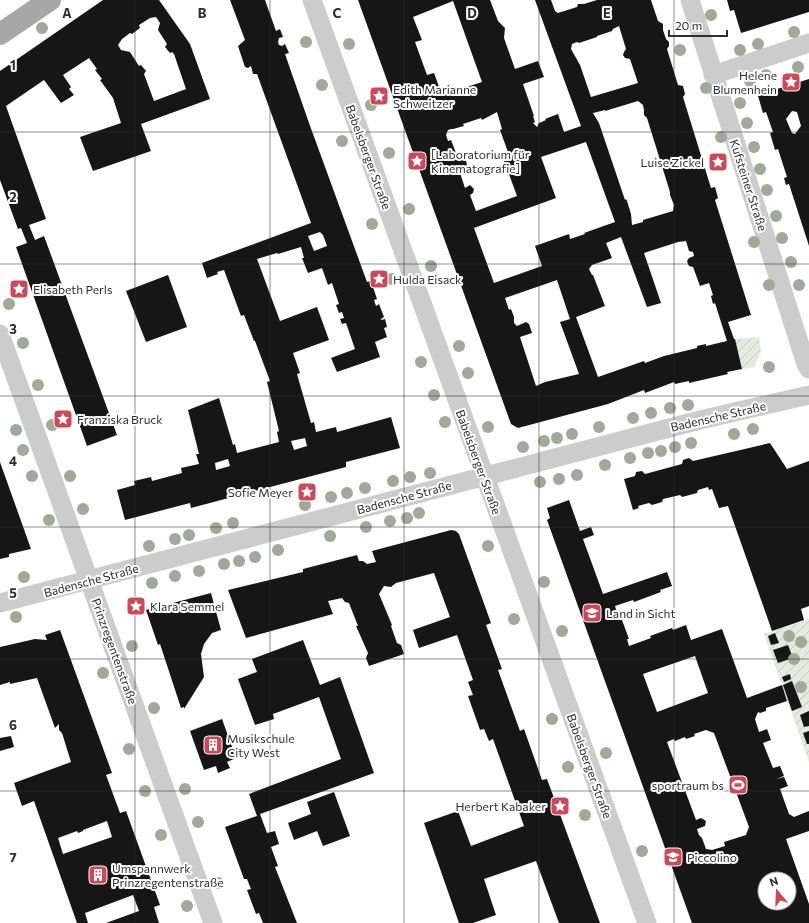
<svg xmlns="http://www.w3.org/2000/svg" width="809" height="923" font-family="Commissioner,sans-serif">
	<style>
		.garden { fill: url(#garden-furrows) }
		.building { fill: #161616; fill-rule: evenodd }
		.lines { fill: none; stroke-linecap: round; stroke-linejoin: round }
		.minor { stroke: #ccc; stroke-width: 19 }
		.major { stroke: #a7a7a7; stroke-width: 22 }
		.tree { fill: #a0aa97 }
		.grid { fill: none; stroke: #2f2f2f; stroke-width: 1; stroke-opacity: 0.55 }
		.labels { text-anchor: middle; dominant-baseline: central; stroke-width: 4; stroke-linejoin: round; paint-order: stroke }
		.poi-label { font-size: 12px; fill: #2f2f2f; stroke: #fff; text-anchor: start }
		.street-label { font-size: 12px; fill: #2f2f2f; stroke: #fff }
		.grid-label { font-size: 13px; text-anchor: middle; font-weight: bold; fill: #2f2f2f; stroke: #fff; stroke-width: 4; stroke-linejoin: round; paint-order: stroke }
	</style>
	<defs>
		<pattern id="garden-furrows" width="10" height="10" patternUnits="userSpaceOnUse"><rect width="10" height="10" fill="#e5eade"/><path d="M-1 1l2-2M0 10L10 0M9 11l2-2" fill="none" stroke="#c5c9bf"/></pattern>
	</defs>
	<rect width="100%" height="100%" fill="#fff"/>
	<path class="garden" d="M759 337 761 352 754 367 742 369 735 339Z
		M809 619V762L764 634Z"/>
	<path class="building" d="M103 0H159L190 44 210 99 141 124 151 151 93 171 80 137 121 123 113 98 100 80 102 79 95 70 97 69 89 58 63 75 71 87 69 89 74 95 61 103 44 80 6 106 46 219 29 225 35 240 44 236 117 435 87 446 16 247 27 243 21 228 18 229 0 180V71ZM156 17 160 23 158 30 167 44 165 47 170 53 172 52 174 54 186 89 154 101 144 74 146 71 141 65 139 66 130 52 121 50 118 45 122 39 130 33 132 34 140 28 139 25 150 18Z
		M230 0H265L276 31 280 29 283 37 279 38 278 42 279 45 282 46 285 44 289 53 285 54 309 123 367 282 371 281 377 299 374 300 376 306 379 304 384 317 381 319V320L385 319 387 327 384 328 387 337 375 342 380 357 337 372 331 358 355 349 346 323 342 324 340 319 344 318 342 312 339 313 336 305 339 304 332 283 328 285 322 268 308 273 302 258H304L301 247 278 254 277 253 257 259 280 321 317 307 329 340 293 353 300 373 297 374 311 423 314 422 316 432 336 427 337 432 391 417 400 448 346 462V467L191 508 190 503 125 520 117 490 135 485 134 481 151 477 152 481 182 473 181 468 199 464 196 454H199L188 410 219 398 233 445 235 444 237 453 279 442 277 432 279 431 267 382 270 381 255 341H254L244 315 241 316 224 270 217 272 218 274 207 278 202 263 311 223 257 74H253L251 66 248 68 245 67 238 46 245 40ZM320 232 323 235 327 246 314 251 308 236ZM305 438 307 446 294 450 291 441ZM228 459 230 466 216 470 215 463Z
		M358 0H490L498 21 505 28 504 38 515 69 538 61 544 77 523 84 534 116H533L535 122 533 123 537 127 539 123 546 120 545 119 558 114 564 132 581 126 535 0H551L555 11 558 13 577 7 578 4H584L597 0H651L658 21 663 24V30L666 39 669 42V46L667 49 678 85 683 86 685 94 683 97 711 188 715 187 718 198 715 200 751 315 728 322 734 339H735L742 369 727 372 728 374 689 383V381L675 384 674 382 645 393 644 390 608 404 518 428 511 424ZM453 1 482 82 442 95 434 73 427 75 415 42 422 40 413 17ZM619 26 626 49 624 52 623 55 625 58 630 59 638 83 591 97 580 65 571 49 572 44 577 42 579 43 597 37V36L612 31 613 29ZM638 101 643 105 644 110V115L647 118 670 192V195L674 205 673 211 643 220V222L632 225 631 214 627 201 626 199 625 200 599 123 593 113 605 110V111ZM497 112 502 129 500 130 508 152 502 155 517 196 476 211 470 195 473 193 474 189 470 185 465 188 459 170 466 168 467 165 466 161 463 159 459 161 455 157 454 154 456 153 451 140 448 141 446 135 448 130 451 129H453L464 126 463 124 481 118 482 120ZM586 142 615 222 584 233 585 234 570 239 569 234 535 246 542 266 494 283 474 228 556 198 541 157ZM621 237 647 307 661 303 644 253 678 242 686 241 689 251 693 252 694 256 689 258 687 261 688 264 689 266 693 267 700 286 709 283 713 295 711 296 713 304 715 303 727 341 706 346V344L697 346V348L664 356 645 363 644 361 598 377 576 317 605 306 593 275H592L589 269 592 265 612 258 606 243ZM557 280 570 319 560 322 579 374 545 382 536 386 520 337 532 333 529 324 526 322 517 326 514 323V317L511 309 509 310 505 298Z
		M727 0H809V12L741 33 734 10 730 11Z
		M809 79V246L789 184 786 185 784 178 787 177 778 149 775 150 770 133 773 132 766 112 763 113 758 96 761 94ZM792 111 797 112 801 126 795 134 792 133 786 119Z
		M168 275 187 327 146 342 126 291Z
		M770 443 787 469 809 461V606L801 609 804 620 772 631 728 506 719 508 712 489 709 490 708 487 698 490 697 493 682 497 680 495 663 499 662 502 652 505 649 503 638 506 639 508 633 510 624 479 635 476 636 472 642 471 645 474 682 464 683 460 689 458 693 461Z
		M0 462 31 549 9 554V557L0 559Z
		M569 500 580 531 591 527 594 535 583 539 603 594 667 572 672 586 660 590 661 592 634 602 633 600 615 606 617 613 619 612 629 639H627L629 646 651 638 650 636 672 628 673 630 686 625 691 640 722 629 747 698 782 685 787 701 766 708V711L760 713 758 712 755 719 759 732 767 729 771 740 763 743 773 768 780 766 784 776 776 779 784 777 788 786 780 789 789 814 794 817 809 811V831L786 839 809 904V923H692L547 520 550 518 547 508ZM695 656 708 693 657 712 643 674ZM706 730 714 733 749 827 746 835 724 842 725 846 712 850 706 849 702 838 699 835 697 829 705 826 706 821 701 818 696 820 667 742 674 739 675 741 685 737 686 739 695 736 694 734ZM765 879H789V903H765Z
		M451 530 456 531 459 534 491 623 486 625 502 669 498 670 520 731 524 729 542 780 547 779 600 923H559L536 861 484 879 496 915 473 923H459L424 823 458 811 471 846 524 826 493 739 489 741 484 729 480 730 468 696 473 695 468 682 473 680 457 635 419 648 413 630 450 617 434 573 396 583 391 587 384 586 379 594 392 625 391 626 397 643 401 645 404 654 369 666 366 658 368 653 356 626H358L349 603 345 602 342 598 328 601 333 614 246 638 228 590 303 572V569L357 555 359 561H363L367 564 376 562 372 551Z
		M211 593 221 630 212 633 204 644 201 654 204 677 184 709V707L181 708 162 650 160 644 158 645 146 610Z
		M60 630 112 773 106 775 120 813 126 811 160 905 154 907 159 923H106L139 911 133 895 85 913 88 923H77L34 801 22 806 14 783 71 762 62 733 59 730V724L55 728 37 678 10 684V682L0 685V647L35 639 47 640 45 635ZM107 821 112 837 63 854 58 838 77 831 78 833 83 831V830Z
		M775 633 779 643 771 645 768 636Z
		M303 640 320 685 340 677 374 773 260 814 267 833 275 831 279 844 271 847 278 866 275 867 297 923H263L259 913 256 914 247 890 251 889 247 879H244L225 827 257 816 249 794 341 759 319 697 273 714 274 719 255 725 238 679 257 672 252 659Z
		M788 645 793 658 778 663 773 650Z
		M790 674 791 679 784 682 782 677Z
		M792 681 802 707 792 711 783 685Z
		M809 711V726L804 727 800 715Z
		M222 719 236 758 227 762 230 768 218 773 216 766 204 770 190 731Z
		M809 731V744H807L803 733Z
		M11 736 14 747 0 751V738Z
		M334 792 350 836 323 846 317 831 294 840 288 823 311 814 307 802Z"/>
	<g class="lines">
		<path class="minor" d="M312 0 647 923
			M690 0 806 364 809 369
			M713 75 809 43
			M0 334 213 923
			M0 603 700 420 809 395"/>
		<path class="major" d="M0 34 50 0"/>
	</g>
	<g class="tree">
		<circle cx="711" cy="15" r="6"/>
		<circle cx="42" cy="28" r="6"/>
		<circle cx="794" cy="32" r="6"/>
		<circle cx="306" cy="42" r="6"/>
		<circle cx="349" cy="44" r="6"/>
		<circle cx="758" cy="44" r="6"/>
		<circle cx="680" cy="50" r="6"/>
		<circle cx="740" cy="50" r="6"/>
		<circle cx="798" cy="67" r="6"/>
		<circle cx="766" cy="75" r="6"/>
		<circle cx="750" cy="81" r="6"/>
		<circle cx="322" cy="85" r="6"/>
		<circle cx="706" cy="88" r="6"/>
		<circle cx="740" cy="103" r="6"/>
		<circle cx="371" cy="105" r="6"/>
		<circle cx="747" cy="123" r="6"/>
		<circle cx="721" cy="137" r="6"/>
		<circle cx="342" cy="141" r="6"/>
		<circle cx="754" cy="147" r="6"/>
		<circle cx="389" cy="153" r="6"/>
		<circle cx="760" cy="169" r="6"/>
		<circle cx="767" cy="190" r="6"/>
		<circle cx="409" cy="209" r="6"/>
		<circle cx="776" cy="216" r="6"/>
		<circle cx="372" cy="224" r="6"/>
		<circle cx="782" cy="238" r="6"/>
		<circle cx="754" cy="242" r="6"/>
		<circle cx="791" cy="262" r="6"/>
		<circle cx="431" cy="266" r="6"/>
		<circle cx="392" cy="279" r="6"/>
		<circle cx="769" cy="285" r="6"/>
		<circle cx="799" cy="285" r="6"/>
		<circle cx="9" cy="304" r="6"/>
		<circle cx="23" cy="343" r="6"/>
		<circle cx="459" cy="346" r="6"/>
		<circle cx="421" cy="362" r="6"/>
		<circle cx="769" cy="367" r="6"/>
		<circle cx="468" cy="373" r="6"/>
		<circle cx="38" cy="385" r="6"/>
		<circle cx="434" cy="395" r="6"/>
		<circle cx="688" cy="405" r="6"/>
		<circle cx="670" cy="408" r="6"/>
		<circle cx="651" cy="413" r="6"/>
		<circle cx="633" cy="418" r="6"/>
		<circle cx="445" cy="422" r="6"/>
		<circle cx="52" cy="425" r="6"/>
		<circle cx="488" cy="427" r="6"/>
		<circle cx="599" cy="427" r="6"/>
		<circle cx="753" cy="429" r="6"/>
		<circle cx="16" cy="430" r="6"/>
		<circle cx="572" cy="434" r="6"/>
		<circle cx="734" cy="434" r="6"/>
		<circle cx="557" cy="438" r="6"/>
		<circle cx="544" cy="441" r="6"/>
		<circle cx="691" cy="443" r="6"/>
		<circle cx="523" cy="447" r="6"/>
		<circle cx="675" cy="447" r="6"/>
		<circle cx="23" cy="450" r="6"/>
		<circle cx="661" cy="451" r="6"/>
		<circle cx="648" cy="453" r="6"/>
		<circle cx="630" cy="458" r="6"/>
		<circle cx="605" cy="465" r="6"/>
		<circle cx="430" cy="473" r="6"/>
		<circle cx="577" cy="475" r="6"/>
		<circle cx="32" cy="476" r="6"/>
		<circle cx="70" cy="476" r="6"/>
		<circle cx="410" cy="477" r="6"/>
		<circle cx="559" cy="479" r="6"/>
		<circle cx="393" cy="481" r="6"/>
		<circle cx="540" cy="482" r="6"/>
		<circle cx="365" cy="488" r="6"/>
		<circle cx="347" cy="493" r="6"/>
		<circle cx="331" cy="497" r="6"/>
		<circle cx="305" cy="505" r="6"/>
		<circle cx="83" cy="509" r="6"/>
		<circle cx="419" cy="513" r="6"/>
		<circle cx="407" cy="518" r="6"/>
		<circle cx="49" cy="520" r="6"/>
		<circle cx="390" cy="521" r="6"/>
		<circle cx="233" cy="523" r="6"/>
		<circle cx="366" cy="527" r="6"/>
		<circle cx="216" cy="528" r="6"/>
		<circle cx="189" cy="535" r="6"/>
		<circle cx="330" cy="536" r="6"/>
		<circle cx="175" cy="539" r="6"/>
		<circle cx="149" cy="546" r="6"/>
		<circle cx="488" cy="546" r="6"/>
		<circle cx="278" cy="550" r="6"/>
		<circle cx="255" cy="557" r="6"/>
		<circle cx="239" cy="561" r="6"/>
		<circle cx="224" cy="564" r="6"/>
		<circle cx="199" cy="571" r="6"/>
		<circle cx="175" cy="576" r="6"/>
		<circle cx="24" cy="577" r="6"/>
		<circle cx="544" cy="582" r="6"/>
		<circle cx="152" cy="583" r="6"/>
		<circle cx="16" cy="617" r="6"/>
		<circle cx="514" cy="619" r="6"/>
		<circle cx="562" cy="631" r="6"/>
		<circle cx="789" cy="636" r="6"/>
		<circle cx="801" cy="642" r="6"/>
		<circle cx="132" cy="646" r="6"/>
		<circle cx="794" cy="659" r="6"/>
		<circle cx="103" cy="673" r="6"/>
		<circle cx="801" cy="687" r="6"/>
		<circle cx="154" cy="708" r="6"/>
		<circle cx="552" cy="719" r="6"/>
		<circle cx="129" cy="749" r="6"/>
		<circle cx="606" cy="753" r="6"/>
		<circle cx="568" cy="767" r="6"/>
		<circle cx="185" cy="789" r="6"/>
		<circle cx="145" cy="791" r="6"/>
		<circle cx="585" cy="815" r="6"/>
		<circle cx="198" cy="822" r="6"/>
		<circle cx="161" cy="835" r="6"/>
		<circle cx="642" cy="851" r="6"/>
		<circle cx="218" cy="883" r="6"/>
		<circle cx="187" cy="906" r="6"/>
	</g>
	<path class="grid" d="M135 0V923M270 0V923M404 0V923M539 0V923M674 0V923M0 132H809M0 264H809M0 396H809M0 527H809M0 659H809M0 791H809"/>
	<defs>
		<g id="sight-square" transform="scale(1)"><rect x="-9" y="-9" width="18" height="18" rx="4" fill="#cf4857" stroke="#fff"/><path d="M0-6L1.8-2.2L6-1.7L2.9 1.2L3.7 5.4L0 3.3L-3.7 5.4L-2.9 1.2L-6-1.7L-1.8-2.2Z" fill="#fff"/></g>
		<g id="school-square" transform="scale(1)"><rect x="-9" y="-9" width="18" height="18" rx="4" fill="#cf4857" stroke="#fff"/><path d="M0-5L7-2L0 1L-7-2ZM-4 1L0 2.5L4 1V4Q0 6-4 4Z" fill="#fff"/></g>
		<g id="building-square" transform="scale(1)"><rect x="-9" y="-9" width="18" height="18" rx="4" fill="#cf4857" stroke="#fff"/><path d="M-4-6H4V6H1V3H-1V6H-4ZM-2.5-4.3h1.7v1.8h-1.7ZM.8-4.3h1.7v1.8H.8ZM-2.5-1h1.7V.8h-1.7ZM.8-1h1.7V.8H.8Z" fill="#fff"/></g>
		<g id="stadium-square" transform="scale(1)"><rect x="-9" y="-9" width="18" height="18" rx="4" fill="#cf4857" stroke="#fff"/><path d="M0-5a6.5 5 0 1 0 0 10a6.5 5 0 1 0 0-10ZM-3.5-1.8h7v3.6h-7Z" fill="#fff"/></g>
	</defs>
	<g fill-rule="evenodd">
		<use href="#sight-square" x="791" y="82"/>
		<use href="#sight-square" x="379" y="96"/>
		<use href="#sight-square" x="417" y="161"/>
		<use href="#sight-square" x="718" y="162"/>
		<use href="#sight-square" x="379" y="279"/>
		<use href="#sight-square" x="19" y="289"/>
		<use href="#sight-square" x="63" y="419"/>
		<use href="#sight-square" x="307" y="492"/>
		<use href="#sight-square" x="136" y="606"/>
		<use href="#school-square" x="592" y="613"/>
		<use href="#building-square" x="213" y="745"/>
		<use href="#stadium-square" x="738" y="785"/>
		<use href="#sight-square" x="560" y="806"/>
		<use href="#school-square" x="673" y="857"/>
		<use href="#building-square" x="98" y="875"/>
	</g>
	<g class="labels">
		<g class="poi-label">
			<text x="777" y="75" text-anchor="end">Helene<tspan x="777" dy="14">Blumenhein</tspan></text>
			<text x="393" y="89">Edith Marianne<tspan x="393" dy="14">Schweitzer</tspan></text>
			<text x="431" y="154">[Laboratorium für<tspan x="431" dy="14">Kinematografie]</tspan></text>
			<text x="704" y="162" text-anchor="end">Luise Zickel</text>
			<text x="393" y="279">Hulda Eisack</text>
			<text x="33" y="289">Elisabeth Perls</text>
			<text x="77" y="419">Franziska Bruck</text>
			<text x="293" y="492" text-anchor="end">Sofie Meyer</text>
			<text x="150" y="606">Klara Semmel</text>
			<text x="606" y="613">Land in Sicht</text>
			<text x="227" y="738">Musikschule<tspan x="227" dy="14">City West</tspan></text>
			<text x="724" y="785" text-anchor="end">sportraum bs</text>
			<text x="546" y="806" text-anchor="end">Herbert Kabaker</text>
			<text x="687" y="857">Piccolino</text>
			<text x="112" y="868">Umspannwerk<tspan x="112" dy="14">Prinzregentenstraße</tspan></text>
		</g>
		<g class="street-label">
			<text transform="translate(369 157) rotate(70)">Babelsberger Straße</text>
			<text transform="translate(749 185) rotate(72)">Kufsteiner Straße</text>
			<text transform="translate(718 416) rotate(-13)">Badensche Straße</text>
			<text transform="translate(479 462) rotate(70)">Babelsberger Straße</text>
			<text transform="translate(404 497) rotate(-15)">Badensche Straße</text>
			<text transform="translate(91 580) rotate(-15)">Badensche Straße</text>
			<text transform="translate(115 651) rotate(70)">Prinzregentenstraße</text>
			<text transform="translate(590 766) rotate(70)">Babelsberger Straße</text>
		</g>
	</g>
	<g class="grid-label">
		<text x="67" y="18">A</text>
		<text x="202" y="18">B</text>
		<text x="337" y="18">C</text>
		<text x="472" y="18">D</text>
		<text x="607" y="18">E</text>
		<text x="13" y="70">1</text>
		<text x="13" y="202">2</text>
		<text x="13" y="334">3</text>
		<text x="13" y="466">4</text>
		<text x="13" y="598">5</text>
		<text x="13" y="730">6</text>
		<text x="13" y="862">7</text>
	</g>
	<g transform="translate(777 891) rotate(341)"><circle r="19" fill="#ffffff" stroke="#acacac"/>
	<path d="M0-3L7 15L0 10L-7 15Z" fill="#cf4857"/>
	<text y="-6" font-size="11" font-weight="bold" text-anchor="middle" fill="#2f2f2f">N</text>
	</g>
	<path d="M669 30v6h58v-6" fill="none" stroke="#2f2f2f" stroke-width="2"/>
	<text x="675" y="30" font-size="12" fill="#2f2f2f" stroke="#ffffff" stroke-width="3" paint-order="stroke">20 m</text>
</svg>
